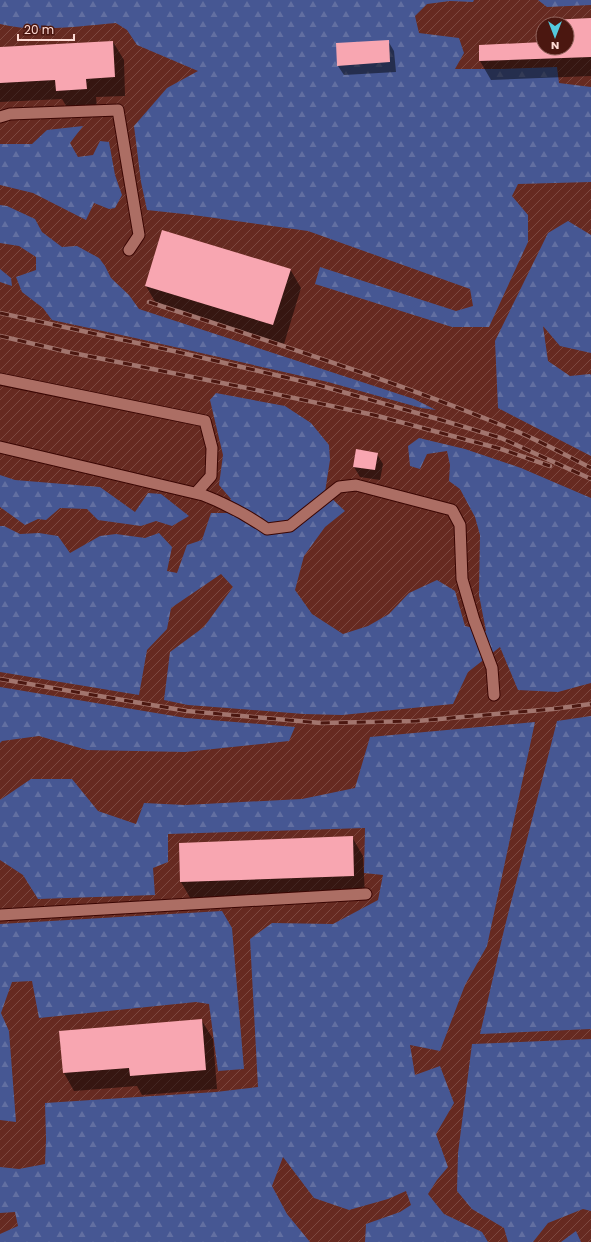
<svg xmlns="http://www.w3.org/2000/svg" width="591" height="1242" font-family="Poppins,sans-serif">
	<style>
		.industrial { fill: url(#industrial-furrows); fill-rule: evenodd }
		.forest { fill: url(#forest-firs) }
		.shadow { fill: #0007 }
		.building { fill: #f8a6b1 }
		.lines { fill: none; stroke-linecap: round; stroke-linejoin: round }
		.service-casing { stroke: #3a0603; stroke-width: 13 }
		.service { stroke: #ac6e64; stroke-width: 11 }
		.rail-casing { stroke: #a2756e; stroke-width: 4.5 }
		.rail { stroke: #4b1710; stroke-width: 3; stroke-dasharray: 9; stroke-linecap: butt }
	</style>
	<defs>
		<pattern id="industrial-furrows" width="10" height="10" patternUnits="userSpaceOnUse"><rect width="10" height="10" fill="#662a21"/><path d="M-1 1l2-2M0 10L10 0M9 11l2-2" fill="none" stroke="#7d4840"/></pattern>
		<pattern id="forest-firs" width="22" height="20" patternUnits="userSpaceOnUse"><rect width="22" height="20" fill="#465793"/><path d="M5 1l3.5 6h-7zM16 11l3.5 6h-7z" fill="#626fa1"/></pattern>
	</defs>
	<rect width="100%" height="100%" fill="#57211a"/>
	<path class="industrial" d="M0 0H591V1242H0ZM543 24H567V48H543Z"/>
	<path class="forest" d="M0 0H474L473 2 450 1 427 4 415 16 419 33 459 38 464 53 455 69H500L557 67 559 83 591 87V182L518 184 512 196 528 215V242L489 327H452L315 284 320 267 456 311 473 306 470 289 308 231 193 215 147 210 141 182 134 126 167 88 198 71 137 45 127 30 116 23C79 26 35 33 0 24Z
		M538 0H591V5L547 7Z
		M83 126 70 143 78 157 93 155 100 141 109 142 115 175 122 195 115 208 109 209 94 203 86 220 33 193 0 185V144H32L47 130Z
		M0 205 7 206 35 219 42 232 62 247 77 246 99 258 105 266 111 278 129 295 139 309 414 399 436 410 421 408 328 382 135 338 52 320 43 308 22 292 16 277 36 270V257L19 246 0 243Z
		M568 221 591 235V353L560 346 543 326 548 361 570 376 590 374 591 375V456L498 408 495 341 548 233Z
		M0 269 11 278 12 286 0 282Z
		M216 393 285 406 311 423 329 445 330 460 325 492 345 511 325 527 304 556 295 590 312 614 343 634 368 626 389 614 409 593 437 580 455 591 465 626 486 631 479 595 480 535 475 517 460 489 449 481 450 465 447 451 427 454 420 469 410 466 408 446 419 438 465 449 521 468 591 498V683L558 692 518 690 500 647 468 672 453 704 342 715 304 714 188 705 164 700 170 652 204 627 233 587 221 574 171 608 167 629 147 650 139 695 0 672V526H4L20 534 39 533 58 536 70 553 100 536 116 534 145 538 159 533 172 547 167 571 177 573 187 545 202 540 211 513H227L231 499 219 485 223 455 210 400Z
		M0 475 15 480 100 487 135 512 148 493 161 494 189 516 172 526 156 521 141 526 98 520 87 509 60 508 46 520 38 519 25 525 0 507Z
		M0 687 186 718 295 727 289 741 185 752 87 750 39 736 2 741 0 743Z
		M591 716V1029L480 1034 504 930 557 721Z
		M535 722 487 946 465 985 440 1051 410 1045 415 1075 440 1066 454 1103 436 1134 448 1167 437 1180 428 1194 444 1214 482 1232 488 1242H365L366 1224 400 1212 411 1205 406 1191 388 1199 349 1210 314 1198 283 1157 272 1186 287 1214 310 1242H0V1234L18 1226 15 1212 0 1213V1167L19 1169 45 1164 46 1139 45 1103 216 1092 258 1087 250 939 272 923 333 924 378 900 383 875 364 873 365 828 168 834V862L153 868 155 895 38 899 23 875 0 860V800L31 779H72L98 811 136 824 144 803 185 805 302 799 355 788 370 737Z
		M222 911 232 928 244 1069 218 1071 209 1004 196 1002 39 1018 32 981 12 982 1 1013 9 1031 16 1122 0 1120V924Z
		M591 1039V1211L583 1209 548 1223 533 1242H508L504 1228 472 1209 457 1191 458 1153 472 1044Z
		M576 1231 581 1242H561Z"/>
	<path class="shadow" d="M591 19V76L491 80 480 61V46L543 43V48H567V24H551Z
		M388 41 394 51 396 72 344 75 338 66Z
		M113 42 124 60 125 96 96 97 97 108 68 109 62 99 0 102V48Z
		M290 269 301 288 284 344 157 305 146 286Z
		M377 454 383 464 380 480 360 477 354 467Z
		M352 837 363 856 365 895 192 901 181 882 180 844Z
		M202 1021 213 1039 217 1089 142 1095 137 1086 74 1091 64 1073Z"/>
	<path class="building" d="M591 18V57L479 61V45L543 42V48H567V24H550V20Z
		M389 40 390 62 337 66 336 43Z
		M113 41 115 77 86 79 87 89 56 91 55 80 0 83V47Z
		M162 230 291 269 273 325 145 286Z
		M356 449 378 453 375 470 353 467Z
		M353 836 354 876 180 882 179 843Z
		M202 1019 206 1070 130 1076 129 1068 63 1073 59 1031Z"/>
	<g class="lines">
		<g class="service-casing">
			<path id="service" d="M0 117 10 114 118 110 139 235 129 250
				M0 379 205 421 212 448 211 476 196 493
				M0 447 203 495C226 504 247 515 267 529L290 526 339 487 356 485 452 510 460 525 462 579 474 620 492 668 494 695
				M0 915 366 894"/>
		</g>
		<use href="#service" class="service"/>
		<g class="rail-casing">
			<path id="rail" d="M149 302C268 341 389 379 506 427 535 438 563 454 591 468
				M0 313 178 352 318 385 438 419 501 438 591 479
				M0 336 68 352 247 388 374 415 501 449 550 466
				M0 679 187 711 321 723 417 721 553 709 591 704"/>
		</g>
		<use href="#rail" class="rail"/>
	</g>
	<g transform="translate(555 36) rotate(180)"><circle r="19" fill="#4b1710" stroke="#92655e"/>
	<path d="M0-3L7 15L0 10L-7 15Z" fill="#54cade"/>
	<text y="-6" font-size="11" font-weight="bold" text-anchor="middle" fill="#fddad4">N</text>
	</g>
	<path d="M18 34v6h56v-6" fill="none" stroke="#fddad4" stroke-width="2"/>
	<text x="24" y="34" font-size="12" fill="#fddad4" stroke="#4b1710" stroke-width="3" paint-order="stroke">20 m</text>
</svg>
